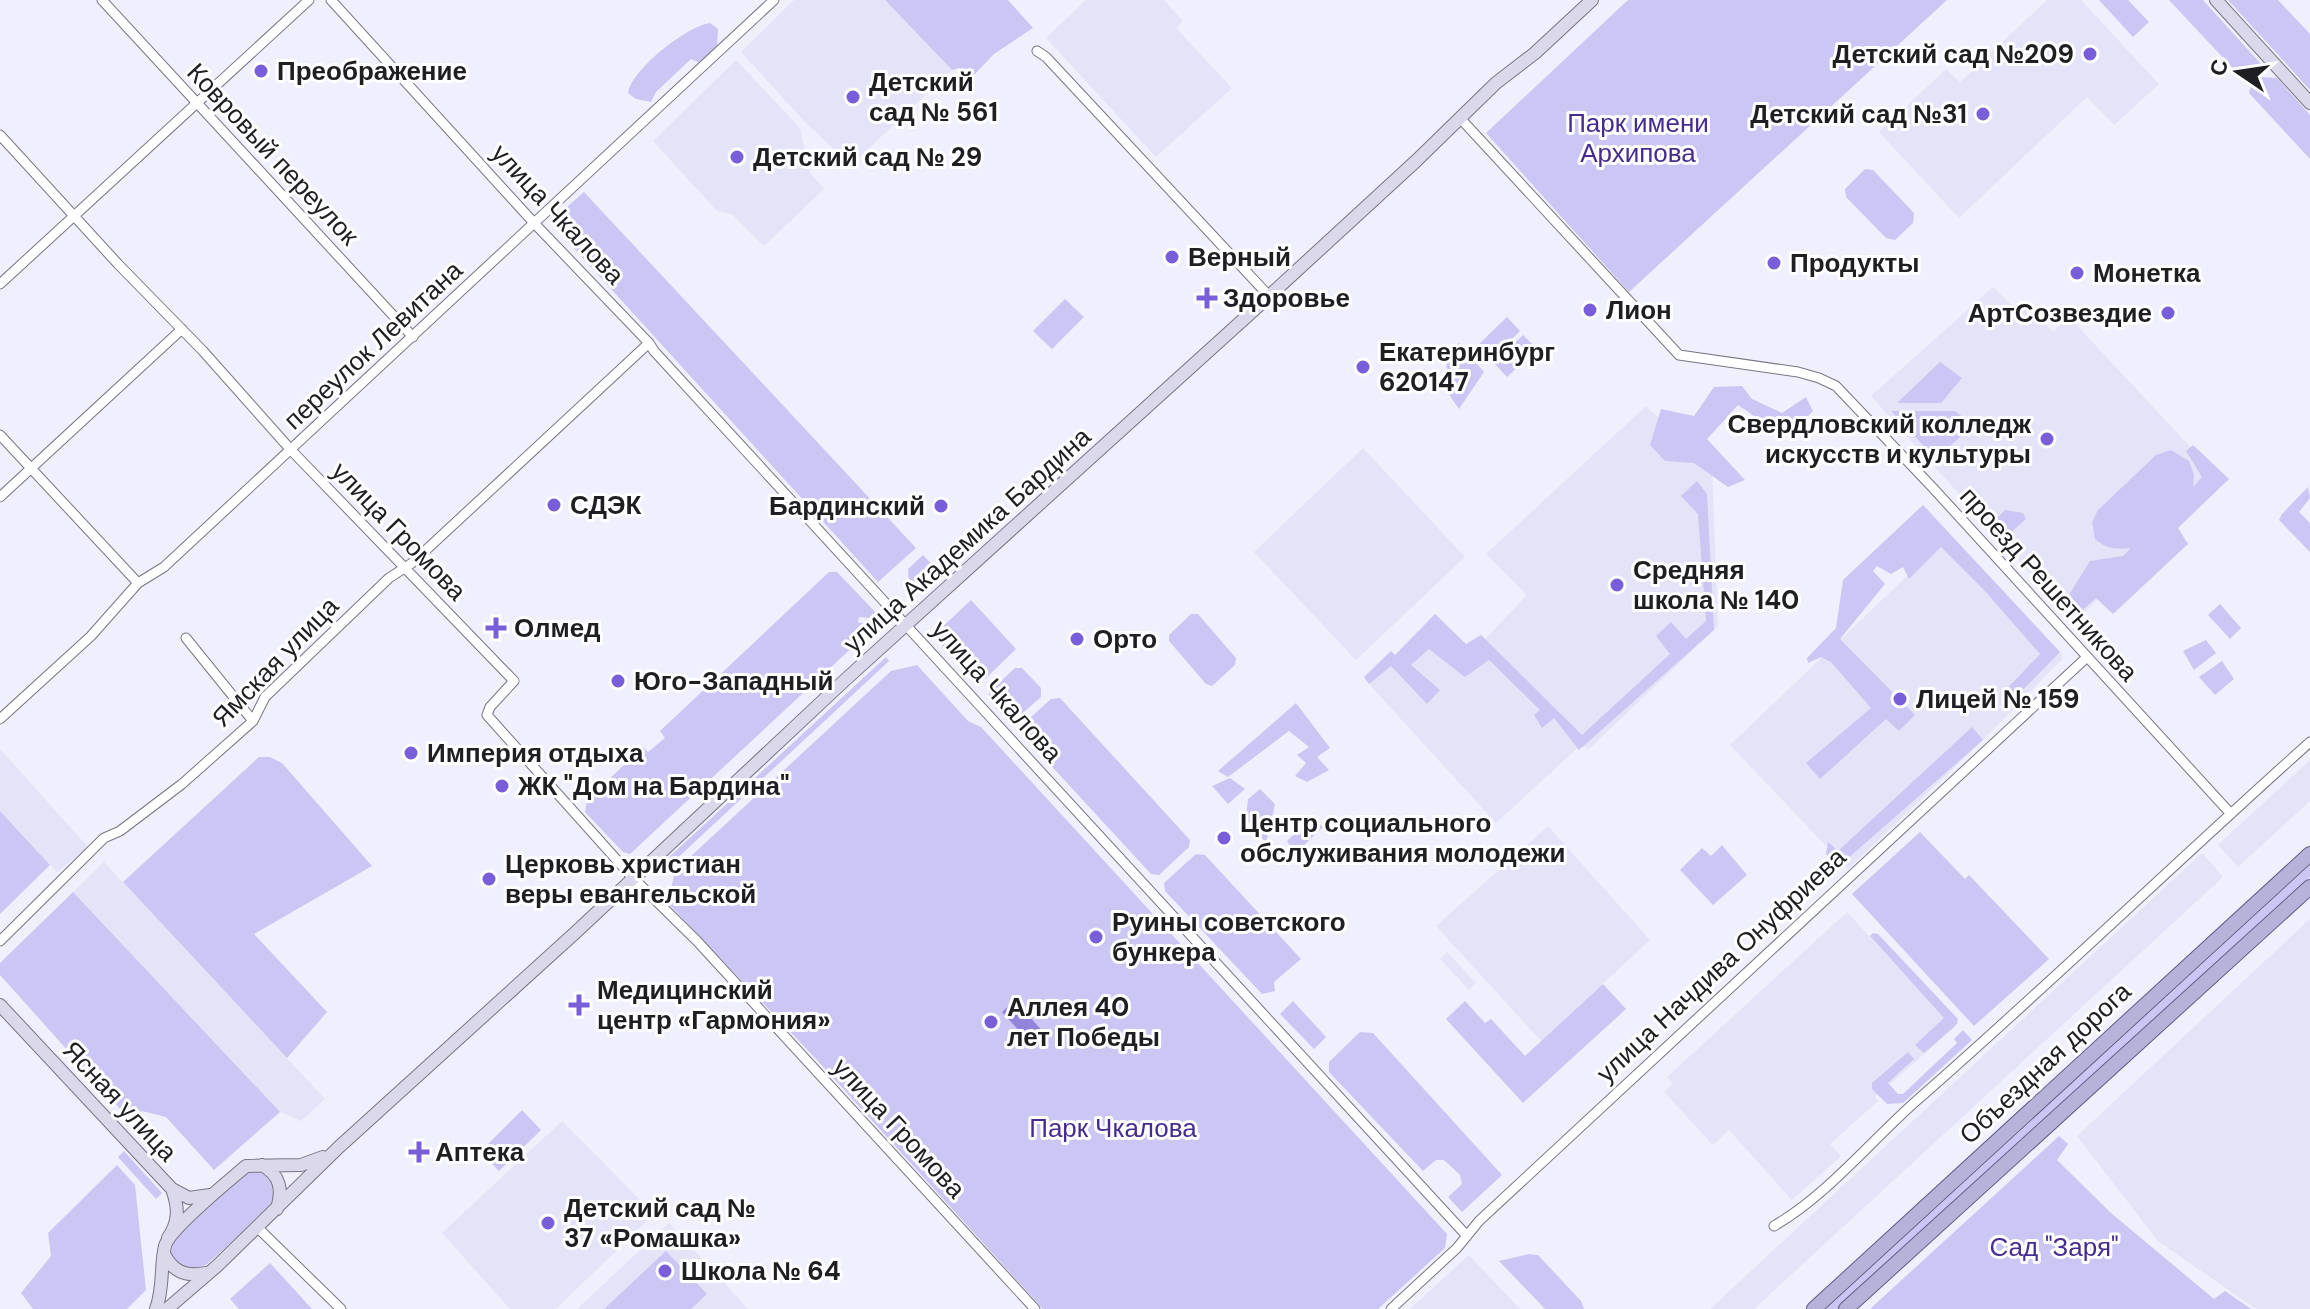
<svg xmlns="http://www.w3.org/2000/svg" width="2310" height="1309" font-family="'DM Sans',sans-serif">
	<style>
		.built { fill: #e4e3f7 }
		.green { fill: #cbc6f3 }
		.water { fill: #9184da }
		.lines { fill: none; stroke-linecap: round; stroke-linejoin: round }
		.street-casing { stroke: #777682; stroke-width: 11 }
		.secondary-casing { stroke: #777682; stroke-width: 14 }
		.primary-casing { stroke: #625c89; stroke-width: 16 }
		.street { stroke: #fff; stroke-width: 9 }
		.secondary { stroke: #dbd8ec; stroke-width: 12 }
		.primary { stroke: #b7b2d9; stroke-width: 14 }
		.poi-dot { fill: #785ed8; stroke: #fefefe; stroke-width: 3 }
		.labels { text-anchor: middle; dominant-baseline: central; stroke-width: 6; stroke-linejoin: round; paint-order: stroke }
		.poi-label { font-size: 26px; font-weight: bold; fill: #1e1e23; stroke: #fefefe; text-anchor: start }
		.park-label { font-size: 26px; fill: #462c90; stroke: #fefefe }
		.street-label { font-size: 26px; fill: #1e1e23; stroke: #fefefe }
	</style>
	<rect width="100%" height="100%" fill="#f0effd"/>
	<path class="built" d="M794 0H885L952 70 851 165 807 124 741 52Z
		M1086 0H1164L1183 21 1176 28 1232 88 1156 157 1046 38Z
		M2047 0H2081L2159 84 2114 125 2087 97 1959 218 1879 132 1946 69 1960 82Z
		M736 60 800 128 810 173 824 189 764 246 732 214 717 211 653 141Z
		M1993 287 2016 310 2025 302 2053 332 2069 317 2223 482 2074 622 1871 396Z
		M1646 406 1712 469 1718 626 1588 750 1582 744 1496 823 1369 684 1427 632 1457 665 1486 638 1527 595 1486 554Z
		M1363 448 1465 557 1356 660 1254 552Z
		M1950 535 2060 652 2063 658 1983 740 1848 869 1730 745Z
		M0 749 88 847 57 872 0 811Z
		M2310 760V801L2238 867 2218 845Z
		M1548 826 1650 940 1541 1041 1436 926Z
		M2202 853 2223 877 1754 1309H1710Z
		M104 862 325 1099 301 1121 280 1112 73 892Z
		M1847 912 1954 1028 1875 1097 1878 1101 1830 1144 1841 1156 1792 1200 1729 1130 1713 1145 1664 1092 1673 1083 1667 1077Z
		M2310 919V1309H2256L2158 1241 2077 1136Z
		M1447 952 1476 983 1469 990 1440 959Z
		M562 1121 654 1214 556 1309H510L442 1233Z
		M669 1223 748 1309H577Z
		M1469 1255 1520 1309H1410Z"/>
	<path class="green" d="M885 0H1008L1033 28 994 54 972 77 959 68 952 70Z
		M1628 0H1947L1629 292 1486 133Z
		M2099 0H2128L2149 22 2133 37Z
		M2169 0H2203L2261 64 2243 79Z
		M2228 0H2278L2310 34V90Z
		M710 23 718 29 717 48 700 63 691 59 656 92 651 102 636 99 628 93C632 69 687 26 710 23Z
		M2261 77 2277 78 2310 115V159L2249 93 2251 86Z
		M1865 169 1873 170 1914 213 1913 223 1895 240 1886 238 1846 197 1845 189Z
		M584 192 916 548 878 582 550 222Z
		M1065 299 1084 317 1052 349 1033 331Z
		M1507 317 1520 331 1491 360 1477 346Z
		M1523 335 1537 349 1507 377 1494 363Z
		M1459 343 1484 372 1459 409 1450 396 1445 352Z
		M1940 362 1962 378 1941 403H1897Z
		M1742 386 1752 399 1782 413 1806 397 1813 411 1800 424 1767 425 1738 405 1707 439 1745 480 1728 487 1694 463 1665 461 1650 445 1661 409 1694 416 1714 387Z
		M1891 411H1955L1973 425 1936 459Z
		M2193 445 2229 479 2178 528 2188 544 2113 614 2096 598 2078 614 2067 598 2090 561 2123 556 2131 548C2116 549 2108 550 2095 539L2092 522 2098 510 2156 455 2171 450 2189 461 2194 475 2193 487 2202 477 2186 451Z
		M1697 481 1707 494 1714 630 1579 750 1554 718 1542 728 1534 715 1540 710 1489 660 1465 677 1429 649 1411 665 1440 690 1427 704 1391 666 1369 684 1364 677 1391 651 1395 655 1435 614 1466 644 1481 635 1582 735 1670 654 1656 636 1671 622 1686 639 1706 621 1698 514 1681 496Z
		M2308 487 2310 498 2299 512 2310 523V552L2279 520 2282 514Z
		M1923 505 2060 652 2010 703 2002 694 2040 654 1984 590 1941 547 1909 579 1903 567 1891 574 1877 566 1873 571 1885 584 1840 639 1915 715 1899 731 1886 719 1820 779 1806 763 1871 708 1831 662 1821 657 1808 663 1807 658 1836 628 1843 580Z
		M2005 510 2023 513 2026 519 2007 536 1995 520Z
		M923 555 935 568 910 594 908 569Z
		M829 572H837L882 619 859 617 858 622 866 624 870 631 630 854 623 852 585 812 587 800 643 747 648 752 665 738 660 731Z
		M971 600 1016 649 985 679 972 680 942 647 943 640 936 633Z
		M2220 604 2241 628 2230 639 2208 615Z
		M1191 614H1198L1236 658 1235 665 1212 686 1206 684 1169 641V635Z
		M2206 640 2216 653 2194 670 2183 651Z
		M886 657 889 661 671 864 667 859Z
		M2222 661 2234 679 2215 695 2199 677Z
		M917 665 968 721 981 727 1447 1234 1445 1248 1378 1309H1043L817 1060 668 903 675 871 891 671Z
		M1015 668H1022L1041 688V697L1017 718 1008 721 988 699 990 691Z
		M1060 698 1190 840 1189 847 1159 875 1151 874 1021 733V726L1051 699Z
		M1296 703 1330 748 1317 757 1329 770 1307 782 1295 776 1306 763 1297 755 1309 747 1289 731 1228 777 1218 771Z
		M1972 727 1983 740 1838 867 1826 854 1828 842 1838 851Z
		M259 757H270L282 763 372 866 254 934 327 1012 287 1058 123 882Z
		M1230 778 1245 789 1228 804 1212 786Z
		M1260 789 1275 804 1266 843 1246 819 1248 799Z
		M0 811 50 865 0 914Z
		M1312 818 1323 827 1295 854 1287 841Z
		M1920 832 1965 879 1969 875 2049 959 1974 1026 1852 894Z
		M1722 845 1747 875 1713 905 1680 870 1702 848 1711 856Z
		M1196 854 1205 855 1301 959 1274 982 1275 991 1262 994 1165 891 1164 883Z
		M2310 865V877L1841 1309H1826Z
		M73 892 280 1112 214 1170 166 1117 142 1111 131 1121 0 975V963Z
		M1873 933 1878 934 1958 1019 1957 1024 1924 1053 1915 1045 1944 1018 1870 936Z
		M1603 984 1626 1009 1523 1103 1446 1019 1465 1001 1485 1023 1491 1019 1525 1056Z
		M1293 1001 1326 1037 1314 1049 1280 1014Z
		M1963 1030 1972 1040 1903 1103 1887 1104 1872 1089V1083L1908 1052 1914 1059 1888 1083 1898 1094H1903L1957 1043 1954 1039Z
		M1360 1032 1373 1033 1502 1175 1462 1212 1448 1197 1462 1184 1460 1175 1444 1160H1436L1423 1171 1329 1072V1062Z
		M522 1110 541 1130 499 1171 480 1152Z
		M2059 1136 2068 1144 2057 1160 2111 1213 2214 1299 2225 1291 2251 1309H1870Z
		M124 1151 162 1193 156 1199 118 1157Z
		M117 1165 135 1185 146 1290 127 1309H33L21 1293 51 1256 48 1233Z
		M261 1171C276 1178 275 1193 271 1207L207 1264 199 1269 179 1268 170 1255 175 1236 246 1173Z
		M666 1251 707 1294 691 1309H604Z
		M1529 1254 1538 1255 1581 1301 1584 1309H1545L1499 1261Z
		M270 1263 312 1309H239L230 1299Z"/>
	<path class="water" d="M1015 1000 1044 1033 1032 1045 1002 1012Z"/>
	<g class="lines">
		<g class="street-casing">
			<path id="street" d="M102 0 413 337
				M331 0 534 223 649 343 654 351 1467 1236
				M1037 51 1046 57 1269 296
				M1460 118 1679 355 1798 372 1819 378 1836 386 1933 488 2231 814
				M0 135 118 264 203 351 291 450 514 681 490 707 487 715 633 878 697 941 1035 1309
				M0 284 309 0
				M0 435 138 583
				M0 497 182 329
				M186 638 253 721
				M0 719 91 636 138 583 164 567 774 0
				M0 941 104 838 120 831 182 784 253 721 265 697 389 578 412 563 649 343
				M1774 1226C1827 1195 1869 1143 1915 1102 2049 985 2177 861 2310 742
				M258 1228 341 1309
				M1391 1309 1457 1248 1479 1221 2086 658"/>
		</g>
		<g class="secondary-casing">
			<path id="secondary" d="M2216 0 2310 103
				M0 1005 172 1189C179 1208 179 1222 168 1238
				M262 1165C280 1175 283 1189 277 1209
				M172 1189 189 1198 210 1195
				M164 1254C173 1272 186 1277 206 1273
				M156 1309C164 1288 160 1267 165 1246 169 1229 230 1180 246 1166L301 1165 323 1157
				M167 1309 217 1266 339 1147 576 932 845 680 1255 309 1416 161 1496 83 1535 53 1592 0"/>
		</g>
		<g class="primary-casing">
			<path id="primary" d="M1814 1309 2310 854
				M1846 1309 2310 887"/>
		</g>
		<use href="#street" class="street"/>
		<use href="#secondary" class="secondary"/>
		<use href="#primary" class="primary"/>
	</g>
	<g class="poi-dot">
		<circle cx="2090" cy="54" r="8"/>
		<circle cx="261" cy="71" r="8"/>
		<circle cx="853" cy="97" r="8"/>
		<circle cx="1983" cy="114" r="8"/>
		<circle cx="737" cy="157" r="8"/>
		<circle cx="1172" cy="257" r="8"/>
		<circle cx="1774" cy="263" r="8"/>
		<circle cx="2077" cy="273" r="8"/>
		<path d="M1203 286h8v8h8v8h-8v8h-8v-8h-8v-8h8z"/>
		<circle cx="1590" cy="310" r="8"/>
		<circle cx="2168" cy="313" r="8"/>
		<circle cx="1363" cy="367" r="8"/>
		<circle cx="2047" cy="439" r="8"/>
		<circle cx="554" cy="505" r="8"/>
		<circle cx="941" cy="506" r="8"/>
		<circle cx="1617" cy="585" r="8"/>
		<path d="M492 616h8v8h8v8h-8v8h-8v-8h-8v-8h8z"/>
		<circle cx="1077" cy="639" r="8"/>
		<circle cx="618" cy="681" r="8"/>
		<circle cx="1900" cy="699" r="8"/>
		<circle cx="411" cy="753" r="8"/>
		<circle cx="502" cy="786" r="8"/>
		<circle cx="1224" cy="838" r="8"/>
		<circle cx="489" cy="879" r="8"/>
		<circle cx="1096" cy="937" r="8"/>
		<path d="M575 993h8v8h8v8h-8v8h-8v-8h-8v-8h8z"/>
		<circle cx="991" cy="1022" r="8"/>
		<path d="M415 1140h8v8h8v8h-8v8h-8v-8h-8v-8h8z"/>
		<circle cx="548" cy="1223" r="8"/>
		<circle cx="665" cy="1271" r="8"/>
	</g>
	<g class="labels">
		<g class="poi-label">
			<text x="2074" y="54" text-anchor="end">Детский сад №209</text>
			<text x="277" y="71">Преображение</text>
			<text x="869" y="82">Детский<tspan x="869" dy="30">сад № 561</tspan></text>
			<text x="1967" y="114" text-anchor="end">Детский сад №31</text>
			<text x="753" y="157">Детский сад № 29</text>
			<text x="1188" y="257">Верный</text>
			<text x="1790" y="263">Продукты</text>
			<text x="2093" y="273">Монетка</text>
			<text x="1223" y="298">Здоровье</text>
			<text x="1606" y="310">Лион</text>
			<text x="2152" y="313" text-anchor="end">АртСозвездие</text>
			<text x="1379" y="352">Екатеринбург<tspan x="1379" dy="30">620147</tspan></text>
			<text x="2031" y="424" text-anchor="end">Свердловский колледж<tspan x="2031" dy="30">искусств и культуры</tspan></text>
			<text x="570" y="505">СДЭК</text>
			<text x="925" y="506" text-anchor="end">Бардинский</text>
			<text x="1633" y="570">Средняя<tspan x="1633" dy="30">школа № 140</tspan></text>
			<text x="514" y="628">Олмед</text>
			<text x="1093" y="639">Орто</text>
			<text x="634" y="681">Юго-Западный</text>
			<text x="1916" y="699">Лицей № 159</text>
			<text x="427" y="753">Империя отдыха</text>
			<text x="518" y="786">ЖК "Дом на Бардина"</text>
			<text x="1240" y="823">Центр социального<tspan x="1240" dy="30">обслуживания молодежи</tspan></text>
			<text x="505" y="864">Церковь христиан<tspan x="505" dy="30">веры евангельской</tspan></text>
			<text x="1112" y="922">Руины советского<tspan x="1112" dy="30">бункера</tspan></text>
			<text x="597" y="990">Медицинский<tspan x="597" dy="30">центр «Гармония»</tspan></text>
			<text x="1007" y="1007">Аллея 40<tspan x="1007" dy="30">лет Победы</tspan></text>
			<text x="435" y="1152">Аптека</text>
			<text x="564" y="1208">Детский сад №<tspan x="564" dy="30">37 «Ромашка»</tspan></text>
			<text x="681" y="1271">Школа № 64</text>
		</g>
		<g class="park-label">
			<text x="1638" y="123">Парк имени<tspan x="1638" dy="30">Архипова</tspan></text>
			<text x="1113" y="1128">Парк Чкалова</text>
			<text x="2054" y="1247">Сад "Заря"</text>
		</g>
		<g class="street-label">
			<text transform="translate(273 154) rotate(47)">Ковровый переулок</text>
			<text transform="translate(558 214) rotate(47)">улица Чкалова</text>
			<text transform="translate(373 345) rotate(-43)">переулок Левитана</text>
			<text transform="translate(399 531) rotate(46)">улица Громова</text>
			<text transform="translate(967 540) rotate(-42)">улица Академика Бардина</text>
			<text transform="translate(2049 584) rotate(48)">проезд Решетникова</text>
			<text transform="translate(275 662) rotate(-46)">Ямская улица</text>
			<text transform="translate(997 691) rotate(48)">улица Чкалова</text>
			<text transform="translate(1721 965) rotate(-43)">улица Начдива Онуфриева</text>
			<text transform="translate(2045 1063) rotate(-43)">Объездная дорога</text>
			<text transform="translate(120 1101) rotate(47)">Ясная улица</text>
			<text transform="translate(899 1128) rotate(47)">улица Громова</text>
		</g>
	</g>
	<g transform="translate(2238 72) rotate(283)" stroke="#fefefe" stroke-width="6" paint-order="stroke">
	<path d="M0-6L14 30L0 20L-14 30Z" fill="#1e1e23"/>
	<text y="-12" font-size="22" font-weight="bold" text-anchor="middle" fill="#1e1e23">С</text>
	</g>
</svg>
